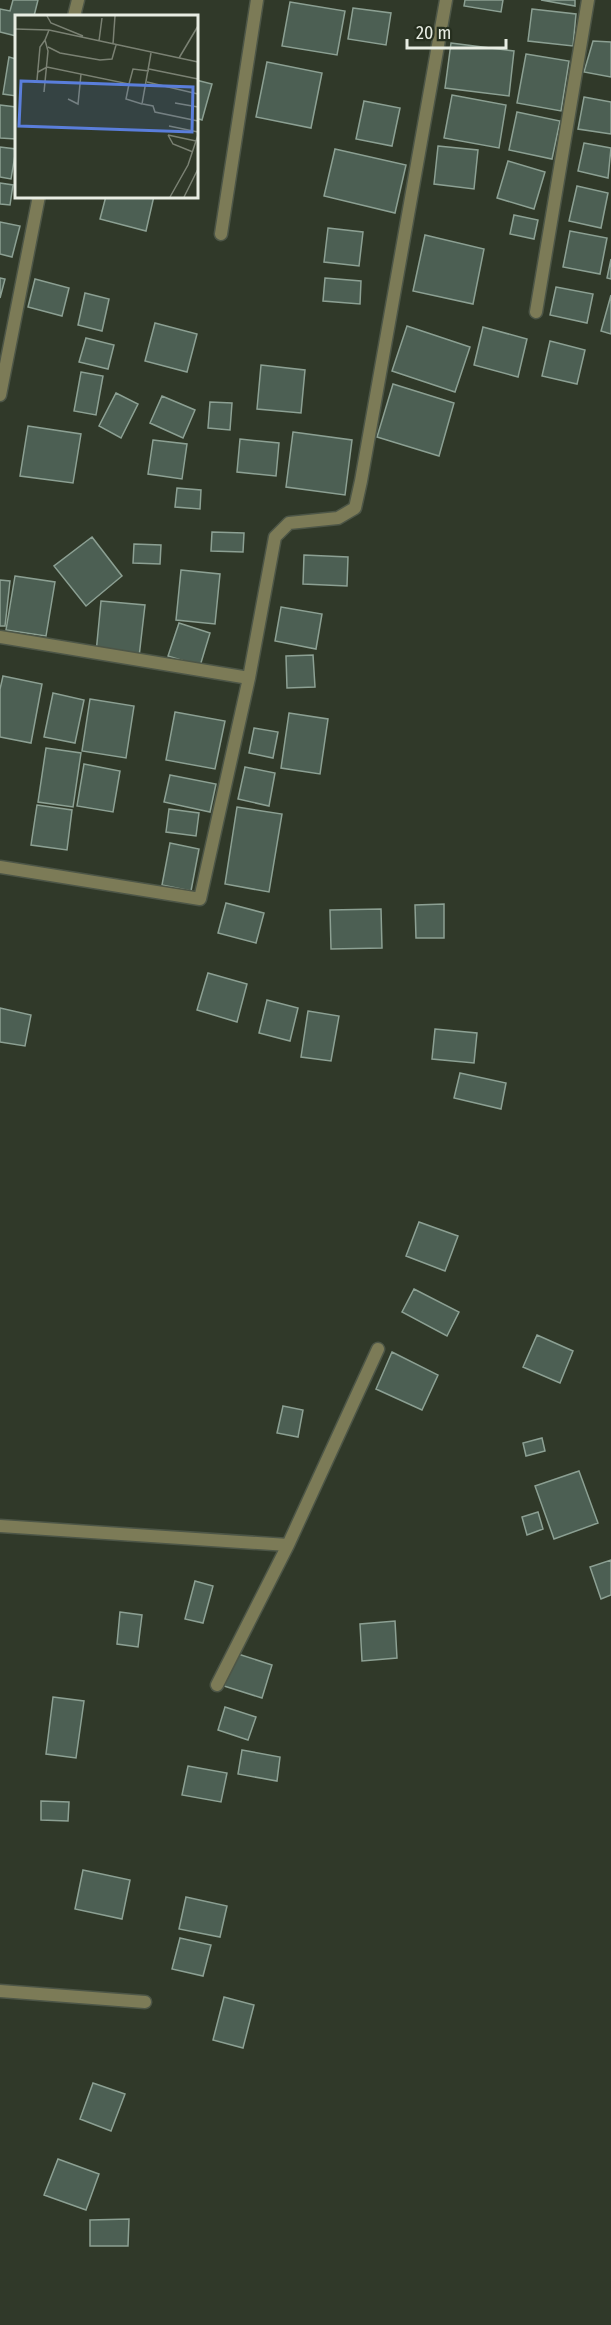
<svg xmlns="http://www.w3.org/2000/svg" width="611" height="2325" font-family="'Fira Sans Condensed',sans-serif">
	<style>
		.building { fill: #4c5f53; stroke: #8ca093; stroke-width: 1.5 }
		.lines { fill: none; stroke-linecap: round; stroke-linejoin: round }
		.service-casing { stroke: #4d5647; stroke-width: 15 }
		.minor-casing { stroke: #4d5647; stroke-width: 15 }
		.service { stroke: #7c7b57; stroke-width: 12 }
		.minor { stroke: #7c7b57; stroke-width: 12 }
		.inset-road { fill: none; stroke: #7a8173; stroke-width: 1.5 }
		.view { fill: #5a7edb; fill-opacity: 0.15; stroke: #5a7edb; stroke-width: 3 }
		.inset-edge { fill: none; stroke: #e8ede3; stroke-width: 3 }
	</style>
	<rect width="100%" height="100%" fill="#303929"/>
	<path class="building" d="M13 0H38L34 16H16V36L0 32V9L10 11Z
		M465 0H503L501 12 464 6Z
		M541 0H575V6Z
		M290 2 345 11 337 55 282 46Z
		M353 8 391 13 386 45 348 39Z
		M532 9 576 14 573 46 528 41Z
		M593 41 611 42V77L584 72Z
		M451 43 514 51 509 96 445 88Z
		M526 54 569 61 561 111 517 103Z
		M9 57 16 59V96L3 94Z
		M267 62 322 73 311 128 256 117Z
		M196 80 212 84 202 120 196 118Z
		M452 95 506 105 499 148 444 138Z
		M584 97 611 102V134L578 129Z
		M364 101 400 108 392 146 356 139Z
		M0 105 16 107V139L0 138Z
		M517 112 560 121 552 159 509 150Z
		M584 143 611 148 608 178 578 171Z
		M438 146 478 150 474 189 434 184Z
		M0 147 16 149 11 179 0 177Z
		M335 149 406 165 395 213 324 196Z
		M508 161 545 172 534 209 497 198Z
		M0 183 13 185 10 205 0 204Z
		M577 186 608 193 601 228 569 221Z
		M106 196H154L146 231 100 219Z
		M514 215 538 220 534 239 510 234Z
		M0 222 20 226 12 257 0 254Z
		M328 228 363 232 359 266 324 262Z
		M570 231 607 238 600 274 563 267Z
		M425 235 484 249 473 304 413 291Z
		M611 259V279L607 278Z
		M0 278 5 279 0 298Z
		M325 278 361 281 360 304 323 301Z
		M35 279 69 288 62 316 28 307Z
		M556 287 593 294 587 323 550 315Z
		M85 293 109 299 102 331 78 325Z
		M611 295V334L601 331Z
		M155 323 197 334 187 372 145 361Z
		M407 326 470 347 455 392 392 371Z
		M483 327 527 339 518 377 474 365Z
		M86 338 114 345 108 369 79 362Z
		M550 341 585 350 577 384 542 376Z
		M261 365 305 370 301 413 257 409Z
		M81 372 103 376 96 415 74 411Z
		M393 384 454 403 439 456 377 437Z
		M116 393 138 404 121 438 99 426Z
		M162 396 195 410 183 438 150 423Z
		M210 402 232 403 230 430 208 428Z
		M28 426 81 434 73 483 20 476Z
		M293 432 352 440 345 495 286 487Z
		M240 439 279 443 276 476 237 472Z
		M153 440 187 444 182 479 148 474Z
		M177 488 201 490 200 509 175 507Z
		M212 532 244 533 243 552 211 551Z
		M92 537 122 576 86 606 54 566Z
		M134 544 161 545 160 564 133 563Z
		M304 555 348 557 347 586 303 584Z
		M181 570 220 574 215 624 176 620Z
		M15 576 55 582 46 636 6 630Z
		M0 580 10 581 5 626H0Z
		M101 601 145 605 139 657 96 653Z
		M281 607 322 614 316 649 275 641Z
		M179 623 210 633 200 666 168 656Z
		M313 655 315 687 287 688 286 656Z
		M3 676 42 684 31 743 0 737V689Z
		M53 693 84 700 75 743 44 737Z
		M90 699 134 706 126 758 82 751Z
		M175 712 225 721 215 769 166 760Z
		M289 713 328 719 320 774 281 768Z
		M254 728 278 732 273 758 249 753Z
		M46 748 81 753 73 807 38 802Z
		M84 764 120 771 113 812 77 806Z
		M245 767 275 773 269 806 238 799Z
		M170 775 216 784 210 812 164 802Z
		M37 805 72 810 67 850 31 845Z
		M237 807 282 814 269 892 225 884Z
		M169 809 199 813 196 836 166 832Z
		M170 843 199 849 191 891 162 885Z
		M226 903 264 913 256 943 218 933Z
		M444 904V938H416L415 905Z
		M381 909 382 948 331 949 330 910Z
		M208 973 247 984 237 1022 197 1010Z
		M267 1000 298 1008 290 1041 259 1033Z
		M0 1008 31 1015 25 1046 0 1042Z
		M308 1011 339 1016 331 1061 301 1057Z
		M435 1029 477 1033 474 1063 432 1059Z
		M460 1073 506 1083 501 1109 454 1098Z
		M419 1222 458 1236 445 1271 406 1256Z
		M414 1289 459 1312 447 1336 402 1312Z
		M537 1335 573 1351 560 1383 523 1367Z
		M392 1352 438 1375 422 1410 376 1389Z
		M283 1406 303 1410 298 1437 277 1433Z
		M542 1438 545 1451 526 1456 523 1443Z
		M579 1471 598 1523 554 1539 535 1486Z
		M538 1512 543 1529 527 1535 522 1517Z
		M611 1560V1595L601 1599 590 1567Z
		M195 1581 213 1586 203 1623 185 1619Z
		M120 1612 142 1615 138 1647 117 1644Z
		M395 1621 397 1658 362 1661 360 1624Z
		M235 1653 272 1665 262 1698 224 1686Z
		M53 1697 84 1701 76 1758 46 1754Z
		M225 1707 256 1717 248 1740 218 1730Z
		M242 1750 280 1757 277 1781 238 1774Z
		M188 1766 227 1773 221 1802 182 1795Z
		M41 1801 69 1802 68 1821 41 1820Z
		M83 1870 130 1880 122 1919 75 1909Z
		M186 1897 227 1906 220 1937 179 1929Z
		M180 1938 211 1945 203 1976 172 1969Z
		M224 1997 254 2005 243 2048 213 2040Z
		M93 2083 125 2094 111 2131 80 2119Z
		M58 2159 99 2174 86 2210 44 2195Z
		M129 2219 128 2246H90V2220Z"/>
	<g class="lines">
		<g class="service-casing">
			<path id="service" d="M536 312 588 0"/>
		</g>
		<g class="minor-casing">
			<path id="minor" d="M74 16 78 0
				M221 234 257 0
				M0 395 39 196
				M0 637 249 678 200 899 0 867
				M249 678 275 537 289 523 338 518 355 508 361 481 446 0
				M0 1526 288 1545 217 1685
				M288 1545 378 1349
				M0 1991 145 2002"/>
		</g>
		<use href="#service" class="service"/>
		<use href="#minor" class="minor"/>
	</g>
	<g transform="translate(15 15)">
		<rect width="183" height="183" fill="#303929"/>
		<path class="inset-road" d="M32 1 36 8 68 21M0 14 34 15 183 47M84 26 87 3M98 29 100 1M33 32 45 38 85 45 97 44 101 30M164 43 183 11M134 54 183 64M23 57 32 52 114 69 111 84 127 89 136 38M22 65 25 32 30 25M132 67 183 79M114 69 118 54 134 56M29 77 33 36 30 25 34 15M53 84 63 89 66 59M160 88 183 92M128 89 138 91 140 97 183 106M154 111 183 117M153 120 158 129 178 137M153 120 181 126M155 182 173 150 183 120M169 182 183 154"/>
		<path class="view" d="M6 66 178 72 177 117 4 111Z"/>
		<rect width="183" height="183" class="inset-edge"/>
	</g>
	<path d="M407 39v9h99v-9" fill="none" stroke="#e8ede3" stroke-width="3"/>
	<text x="416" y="39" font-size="18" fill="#e8ede3" stroke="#262f1f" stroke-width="4.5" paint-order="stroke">20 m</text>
</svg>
